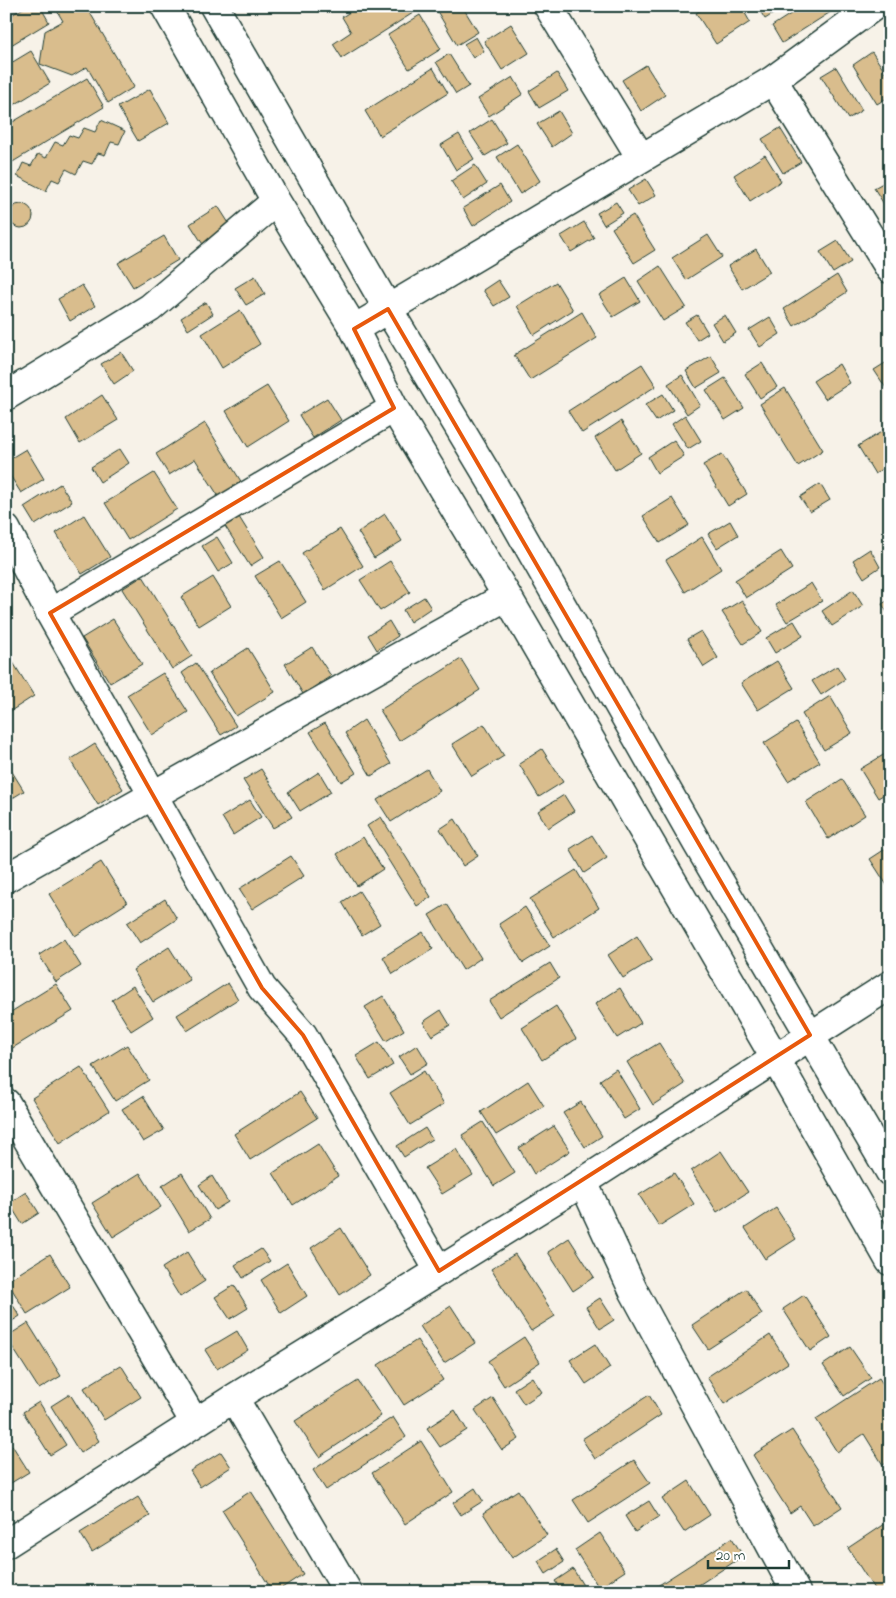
<svg xmlns="http://www.w3.org/2000/svg" width="896" height="1598" font-family="'Indie Flower',sans-serif">
	<style>
		.building { fill: #d9bd8d; stroke: #1f3d34 }
		.lines { fill: none; stroke-linecap: round; stroke-linejoin: round }
		.minor-casing { stroke: #1f3d34; stroke-width: 31 }
		.minor { stroke: #fff; stroke-width: 28 }
		.marked { fill: none; stroke: #e8590c; stroke-width: 4; stroke-linejoin: round }
	</style>
	<rect width="100%" height="100%" fill="#f7f2e8"/>
	<filter id="ink" filterUnits="userSpaceOnUse"><feTurbulence type="fractalNoise" baseFrequency=".02" numOctaves="2"/><feDisplacementMap in="SourceGraphic" scale="10" xChannelSelector="R" yChannelSelector="G"/><feConvolveMatrix kernelMatrix="1 2 1 2 8 2 1 2 1" color-interpolation-filters="sRGB"/></filter>
	<g filter="url(#ink)">
		<path class="building" d="M27 6H40L49 22 6 48V18Z
			M54 6H86L134 87 108 103 87 67 72 76 40 64 45 31 63 21Z
			M359 6H424L342 58 333 44 351 32 342 17Z
			M434 6H462L478 32 457 45Z
			M707 6H741L750 22 716 44 696 13Z
			M757 6H784V7L765 19Z
			M803 6H840L782 43 772 26Z
			M420 15 441 49 409 69 388 35Z
			M511 24 529 53 502 70 484 41Z
			M476 37 484 51 473 58 464 44Z
			M890 49V65L883 54Z
			M31 51 50 83 14 105 6 91V66Z
			M872 52 890 80V96L877 104 853 65Z
			M449 54 469 86 456 94 436 62Z
			M646 65 665 95 641 111 622 80Z
			M836 67 862 110 848 119 821 76Z
			M433 68 448 93 380 136 365 111Z
			M557 73 568 91 539 108 529 91Z
			M513 77 523 94 489 116 478 99Z
			M87 78 104 107 6 166V126Z
			M150 89 169 123 138 141 118 107Z
			M559 111 572 133 552 147 537 124Z
			M492 119 507 143 485 156 470 133Z
			M101 120 125 131 119 144 111 142 105 155 98 153 92 164 83 161 76 174 66 169 59 182 52 179 46 191 17 176 23 163 31 166 38 154 46 158 55 142 63 145 69 135 78 138 84 128 95 132Z
			M780 128 801 162 783 173 762 139Z
			M459 134 474 159 456 170 441 145Z
			M517 144 540 181 520 194 497 157Z
			M765 155 781 181 750 201 734 175Z
			M475 165 487 184 463 200 451 181Z
			M646 179 656 195 638 206 628 190Z
			M890 179V214L874 188Z
			M500 185 510 202 473 226 463 208Z
			M616 202 623 213 604 225 597 213Z
			M9 216a12 12 0 1 1 24 0a12 12 0 1 1-24 0Z
			M218 206 232 228 204 246 190 224Z
			M633 215 655 250 634 263 612 228Z
			M584 222 594 238 571 252 561 236Z
			M708 235 722 257 686 280 672 258Z
			M164 236 178 260 133 287 118 263Z
			M838 241 851 262 833 273 820 252Z
			M756 249 770 272 742 289 728 266Z
			M660 266 686 307 663 321 638 281Z
			M837 275 847 292 794 326 784 309Z
			M255 276 265 294 246 305 235 288Z
			M626 278 640 301 613 317 599 295Z
			M498 280 509 297 494 306 483 290Z
			M556 282 573 310 534 335 517 306Z
			M82 285 95 306 70 321 58 299Z
			M206 302 213 314 188 330 181 318Z
			M240 310 260 344 222 368 202 334Z
			M582 312 597 338 530 380 514 355Z
			M697 315 708 333 697 340 685 322Z
			M725 315 736 333 723 341 712 323Z
			M770 317 780 334 760 347 749 330Z
			M121 352 133 371 114 384 101 364Z
			M711 356 721 373 696 388 686 371Z
			M890 360V390L888 391 874 370Z
			M762 363 777 387 760 398 745 374Z
			M642 364 656 386 582 433 568 411Z
			M839 364 850 383 825 399 813 381Z
			M682 375 700 405 687 414 668 384Z
			M725 378 744 408 725 420 706 390Z
			M267 386 289 421 248 447 226 411Z
			M785 388 823 450 798 466 760 404Z
			M663 394 673 410 656 421 645 405Z
			M102 395 118 420 80 443 66 419Z
			M327 398 341 420 313 438 299 415Z
			M685 415 701 441 688 449 672 424Z
			M621 421 641 453 615 470 595 438Z
			M205 423 242 483 219 497 195 459 169 475 156 454Z
			M888 428 890 464 875 474 858 446Z
			M674 440 684 456 657 473 648 457Z
			M26 449 44 479 21 493 6 469V461Z
			M120 449 129 463 100 482 91 467Z
			M722 454 747 494 728 506 703 465Z
			M154 473 177 509 128 540 105 503Z
			M60 484 72 502 35 525 24 507Z
			M820 484 830 500 810 512 800 497Z
			M672 498 689 525 660 543 643 516Z
			M385 514 402 541 374 558 358 532Z
			M84 515 110 557 82 574 56 533Z
			M239 517 264 557 250 566 225 526Z
			M730 521 738 535 717 548 708 534Z
			M340 529 363 566 325 590 302 553Z
			M217 537 233 563 218 572 202 546Z
			M702 537 721 569 685 592 666 560Z
			M870 549 880 567 864 578 853 560Z
			M781 551 792 569 746 598 735 580Z
			M280 561 306 602 281 618 255 576Z
			M390 561 410 592 380 611 360 580Z
			M143 576 192 656 172 669 122 589Z
			M213 577 231 606 199 626 181 597Z
			M811 583 822 601 787 622 776 605Z
			M853 590 863 606 832 626 822 611Z
			M424 597 431 608 410 622 403 610Z
			M890 599V617L882 604Z
			M742 600 762 632 743 644 722 612Z
			M113 619 142 664 110 683 82 638Z
			M389 621 398 636 377 650 368 635Z
			M794 621 803 636 775 653 766 638Z
			M701 631 718 658 704 667 687 639Z
			M312 647 331 676 303 694 285 664Z
			M248 648 275 692 236 716 209 673Z
			M9 656 34 696 6 714V657Z
			M461 659 480 690 399 741 380 710Z
			M777 661 794 688 758 710 741 683Z
			M196 663 236 726 221 735 182 673Z
			M837 666 845 679 821 695 812 681Z
			M163 673 188 712 152 735 127 695Z
			M830 696 852 733 824 750 802 714Z
			M364 720 391 764 371 776 345 733Z
			M325 723 356 773 341 782 310 732Z
			M796 723 820 762 788 781 764 743Z
			M484 724 504 756 472 776 452 744Z
			M95 744 123 789 98 805 70 760Z
			M542 749 563 782 539 797 519 764Z
			M890 751V791L878 798 860 769Z
			M6 762 24 791 6 802Z
			M261 769 292 817 273 828 243 780Z
			M427 769 440 791 391 822 377 800Z
			M319 772 331 792 300 811 288 792Z
			M842 779 865 815 828 839 806 802Z
			M564 795 574 811 548 828 538 811Z
			M250 800 261 817 233 835 222 817Z
			M381 817 431 897 417 906 367 826Z
			M455 819 478 856 463 866 440 829Z
			M592 835 607 858 584 873 570 849Z
			M363 837 383 869 357 886 337 854Z
			M890 846V890L870 859Z
			M291 856 304 876 252 909 239 889Z
			M101 862 127 903 75 936 49 894Z
			M576 870 599 908 554 937 530 899Z
			M359 891 380 924 362 935 342 902Z
			M165 899 177 919 140 943 127 923Z
			M447 904 481 958 463 970 429 915Z
			M525 907 550 946 523 963 499 924Z
			M423 932 433 949 393 974 383 957Z
			M637 936 652 960 623 978 608 955Z
			M64 939 81 966 56 982 39 955Z
			M169 947 190 980 153 1002 133 970Z
			M550 963 559 978 499 1017 489 1001Z
			M228 983 238 999 187 1031 177 1015Z
			M56 984 73 1011 6 1052V1015Z
			M133 986 153 1017 131 1031 112 1000Z
			M620 988 641 1023 617 1038 595 1004Z
			M383 996 404 1030 386 1041 365 1007Z
			M556 1006 576 1039 542 1060 522 1028Z
			M441 1010 450 1025 432 1036 423 1022Z
			M379 1042 393 1065 370 1079 356 1056Z
			M659 1043 685 1084 653 1105 627 1062Z
			M127 1045 149 1080 115 1101 93 1066Z
			M417 1045 428 1063 410 1074 399 1057Z
			M81 1067 109 1111 60 1143 32 1098Z
			M616 1069 640 1109 624 1119 600 1080Z
			M424 1071 444 1104 410 1125 390 1093Z
			M528 1081 544 1106 496 1135 481 1112Z
			M300 1092 317 1118 250 1160 234 1134Z
			M143 1096 164 1130 143 1142 122 1109Z
			M581 1102 602 1136 585 1147 563 1113Z
			M483 1122 515 1173 494 1186 462 1135Z
			M554 1126 570 1151 534 1174 519 1148Z
			M425 1128 432 1139 404 1157 397 1146Z
			M318 1144 338 1176 293 1205 273 1173Z
			M456 1149 473 1175 442 1194 425 1168Z
			M721 1151 748 1192 717 1212 691 1171Z
			M140 1173 161 1207 113 1237 92 1203Z
			M182 1173 210 1219 189 1231 162 1186Z
			M674 1173 694 1204 659 1226 639 1195Z
			M212 1176 228 1202 215 1210 199 1185Z
			M26 1192 39 1213 22 1224 9 1203Z
			M776 1208 796 1239 765 1259 745 1228Z
			M341 1228 370 1275 340 1295 311 1248Z
			M569 1238 594 1277 573 1291 548 1252Z
			M261 1249 270 1261 243 1278 235 1265Z
			M187 1252 205 1281 180 1297 162 1268Z
			M50 1254 70 1287 27 1314 7 1281Z
			M515 1254 555 1316 531 1331 491 1269Z
			M287 1263 307 1296 281 1313 261 1280Z
			M234 1285 248 1308 230 1319 215 1297Z
			M746 1289 762 1314 708 1349 692 1325Z
			M6 1295 20 1316 6 1325Z
			M804 1295 831 1337 810 1351 783 1309Z
			M600 1298 614 1320 600 1329 586 1307Z
			M451 1306 475 1343 444 1363 420 1326Z
			M28 1323 61 1376 39 1389 6 1337Z
			M237 1331 248 1350 217 1369 205 1350Z
			M770 1335 788 1363 724 1404 707 1377Z
			M524 1337 540 1362 504 1386 488 1361Z
			M417 1340 443 1380 404 1405 378 1365Z
			M595 1344 610 1368 586 1384 570 1360Z
			M850 1347 871 1378 844 1396 823 1365Z
			M121 1365 141 1397 104 1420 84 1388Z
			M532 1377 542 1392 524 1404 514 1389Z
			M879 1378 890 1395V1461L883 1465 864 1434 837 1452 816 1419Z
			M358 1381 381 1416 319 1457 295 1421Z
			M70 1394 99 1441 80 1453 51 1406Z
			M649 1395 661 1415 595 1459 582 1439Z
			M493 1398 519 1439 502 1450 475 1410Z
			M39 1402 66 1445 50 1455 23 1412Z
			M455 1410 467 1430 440 1447 427 1428Z
			M393 1417 406 1437 326 1490 313 1470Z
			M792 1430 842 1507 813 1526 800 1506 790 1513 753 1455Z
			M421 1441 453 1492 405 1524 372 1473Z
			M12 1445 29 1472 6 1486V1449Z
			M221 1452 231 1467 200 1487 190 1471Z
			M634 1460 650 1483 588 1523 573 1500Z
			M689 1481 710 1515 684 1532 662 1499Z
			M475 1488 483 1501 461 1515 453 1503Z
			M518 1490 547 1535 512 1558 483 1513Z
			M251 1491 303 1574 276 1592H273L222 1510Z
			M138 1497 150 1516 92 1552 80 1533Z
			M649 1501 659 1517 635 1532 625 1516Z
			M890 1520V1592H876L848 1548Z
			M600 1533 625 1571 599 1588 575 1550Z
			M732 1538 743 1556 688 1592H648Z
			M556 1549 564 1562 546 1574 538 1561Z
			M573 1569 587 1592H562L555 1581Z
			M300 1586 304 1592H290Z"/>
		<g class="lines">
			<g class="minor-casing">
				<path id="minor" d="M165 6 276 201 354 329 394 408 507 596 775 1058 890 1261
					M214 6 388 309 493 484 697 843 890 1172
					M548 6 641 158
					M773 80 890 269
					M354 329 773 80 874 6
					M6 396 150 308 276 201
					M6 529 50 613 262 988 303 1035 439 1271
					M50 613 394 408
					M6 878 507 596
					M6 1103 195 1423
					M583 1182 633 1290 796 1592
					M234 1398 348 1592
					M6 1544 234 1398 583 1182 890 985"/>
			</g>
			<use href="#minor" class="minor"/>
		</g>
	</g>
	<path class="marked" d="M388 309 810 1035 439 1271 303 1035 262 988 50 613 394 408 354 329Z"/>
	<rect width="896" height="1598" fill="none" stroke="#fff" stroke-width="25"/>
	<rect x="12" y="12" width="871" height="1573" fill="none" stroke="#1f3d34" stroke-width="2" filter="url(#ink)"/>
	<path d="M708 1560v8h81v-8" fill="none" stroke="#1f3d34" stroke-width="2.5"/>
	<text x="716" y="1560" font-size="15" fill="#1f3d34" stroke="#ffffff" stroke-width="4" paint-order="stroke">20 m</text>
</svg>
